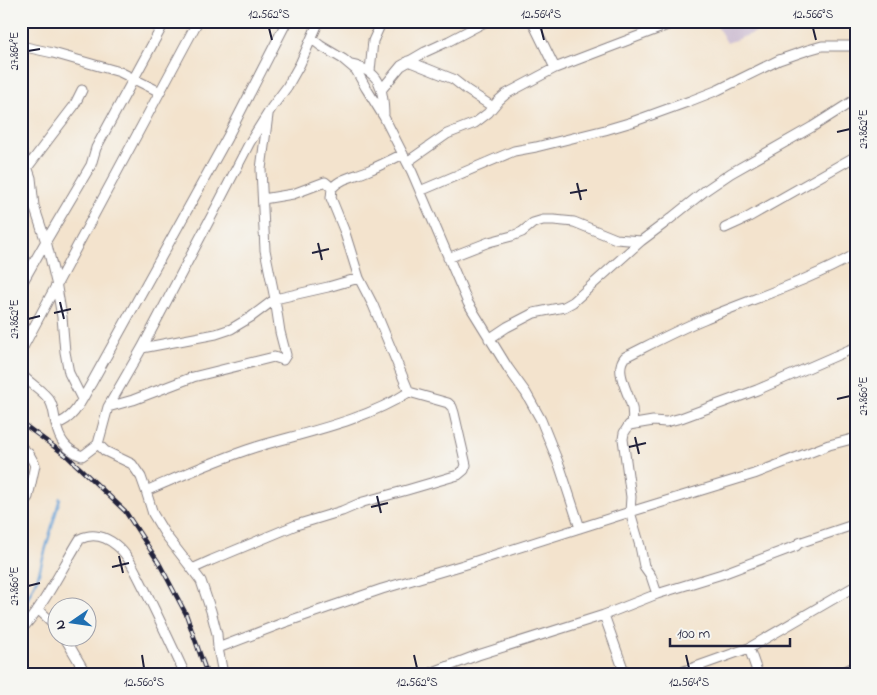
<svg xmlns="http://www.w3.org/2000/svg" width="877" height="695" font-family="'Indie Flower',sans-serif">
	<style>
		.industrial { fill: #cdbed2 }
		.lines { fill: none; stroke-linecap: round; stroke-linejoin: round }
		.stream { stroke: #649fd4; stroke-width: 2.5 }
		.minor-casing { stroke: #8a8284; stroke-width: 11 }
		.minor { stroke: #fff; stroke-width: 9 }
		.rail-casing { stroke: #22223b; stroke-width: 4.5 }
		.rail { stroke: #f6f6f2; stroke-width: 2.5; stroke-dasharray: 8; stroke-linecap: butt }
		.ticks { fill: none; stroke: #22223b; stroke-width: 2 }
		.neatline { fill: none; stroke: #22223b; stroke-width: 2 }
		.ticks-label { font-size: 12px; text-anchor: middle; fill: #22223b }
	</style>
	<rect width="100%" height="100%" fill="#f6f6f2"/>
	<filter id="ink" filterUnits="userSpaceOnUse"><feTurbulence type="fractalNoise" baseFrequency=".02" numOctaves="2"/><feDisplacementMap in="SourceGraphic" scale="10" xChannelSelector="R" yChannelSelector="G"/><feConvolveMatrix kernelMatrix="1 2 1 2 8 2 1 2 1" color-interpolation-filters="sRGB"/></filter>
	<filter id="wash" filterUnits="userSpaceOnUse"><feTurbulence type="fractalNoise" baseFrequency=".0096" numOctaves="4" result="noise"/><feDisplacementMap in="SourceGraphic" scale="20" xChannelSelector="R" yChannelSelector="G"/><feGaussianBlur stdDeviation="1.12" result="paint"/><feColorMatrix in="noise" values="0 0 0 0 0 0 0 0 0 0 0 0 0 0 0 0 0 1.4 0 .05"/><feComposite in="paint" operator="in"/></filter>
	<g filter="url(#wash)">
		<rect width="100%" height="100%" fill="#f3e3cd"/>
		<path class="industrial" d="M714 21H786L727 43Z"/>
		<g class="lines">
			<path class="stream" d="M21 613 38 576 60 498"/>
		</g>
	</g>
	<g filter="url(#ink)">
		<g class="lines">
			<g class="minor-casing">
				<path id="minor" d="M532 21 555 68
					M312 39 321 46 343 59 356 70 366 88 384 117 412 172 468 303 508 368 526 393 541 420 560 467 580 528
					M21 46 53 53 120 72 160 92
					M408 61 453 79 467 90 493 107
					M351 65C381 71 383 88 384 114
					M370 71 373 41 382 21
					M382 89 401 66 425 52 449 41 487 21
					M21 149 31 178 34 206 47 245 56 282 62 317 65 352 69 373 82 399
					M407 162 447 134 475 123 488 113 498 101 506 94 555 68 678 21
					M27 168 51 136 74 106 82 90
					M420 191 514 151 536 147 605 130 632 122 690 101 718 90 779 60 808 50 822 46H851L856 44
					M263 199 293 194 325 182 332 188
					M725 228 747 218 856 156
					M448 258 489 242 512 236 522 232 533 223 543 220H554L574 222 616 239 641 241
					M359 278 344 230 331 198 332 188C341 178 355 176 367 171 379 166 391 160 403 154
					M21 285 46 241 91 165 96 148 165 21
					M489 339 507 327 534 313 564 307 573 302 641 241 665 223 706 190 731 173 812 127 856 99
					M142 348 216 334 231 329 251 317 275 299 265 250 261 169 268 115
					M21 351 198 21
					M21 374C30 384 43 390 50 401 54 408 54 416 56 424 59 440 66 450 82 456L85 454 98 444
					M108 407 133 400 193 377 274 357 283 360 286 355 280 332 275 299 328 287 359 278 373 305 409 392 448 403 452 407 454 413 466 465 464 470 458 475 407 490 363 502 342 511 296 525 212 560 192 569 201 581 211 611 217 634 218 648 223 674
					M56 424C75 419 82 399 91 384L227 138 287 21
					M632 424C633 417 633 410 631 404 627 390 614 369 625 357 651 344 677 330 704 319 755 298 808 281 856 254
					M21 447 29 454 35 465 28 497 21 506
					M146 491C183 475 218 459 256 447 307 432 364 421 409 392
					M192 569 165 534 153 514 146 491 141 477 132 464 105 451 98 444 108 407 142 348 219 202 250 142 272 107 287 87 300 64 319 21
					M657 594 651 576 644 566 640 546 630 512 754 474 829 445 856 438
					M38 609 58 628
					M604 615 657 594 722 574 796 546 799 543 856 524
					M21 630C44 606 62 568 80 539 92 533 105 536 116 545 129 555 137 575 145 590 159 618 172 646 185 674
					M65 638 86 674
					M218 648 283 623 382 589 470 563 630 512 631 497 623 439 624 433 629 425 653 421 666 422 681 418 757 390 856 347
					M749 648 758 674
					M428 674 478 655 604 615 625 674
					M676 674 749 648 852 588 856 587
					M839 674 856 666"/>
			</g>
			<use href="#minor" class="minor"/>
			<g class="rail-casing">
				<path id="rail" d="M21 424 26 426 68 457 125 511 159 563 186 614 207 674"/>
			</g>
			<use href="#rail" class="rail"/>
		</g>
	</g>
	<path class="ticks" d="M269 28 272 40M541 28 544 40M813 28 816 40M28 51 40 49M837 132 850 129M577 183 581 200M570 193 587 190M318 243 322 260M312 253 329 249M60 302 64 319M54 313 71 309M28 319 40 316M837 399 850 396M635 437 639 454M629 447 646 443M377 496 381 513M371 507 388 503M119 556 123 573M112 567 129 563M28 586 40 583M142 655 144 668M414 655 417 668M686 655 689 668"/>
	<rect width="877" height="695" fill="none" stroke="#f6f6f2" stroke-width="55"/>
	<g transform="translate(72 622) rotate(257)"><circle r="24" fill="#f6f6f2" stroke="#a1a1a9"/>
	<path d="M0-4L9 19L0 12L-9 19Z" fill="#1f6fb2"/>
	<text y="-8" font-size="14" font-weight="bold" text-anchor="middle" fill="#22223b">N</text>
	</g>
	<path d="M670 638v8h120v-8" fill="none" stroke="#22223b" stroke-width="2.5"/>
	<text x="677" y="638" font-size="15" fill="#22223b" stroke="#f6f6f2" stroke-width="4" paint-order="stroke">100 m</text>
	<rect x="28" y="28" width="822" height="640" class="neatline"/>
	<g class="ticks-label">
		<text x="269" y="18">12.562°S</text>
		<text x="541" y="18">12.564°S</text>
		<text x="813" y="18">12.566°S</text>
		<text transform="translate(14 51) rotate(-90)" y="4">27.864°E</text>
		<text transform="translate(863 129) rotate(-90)" y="4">27.862°E</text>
		<text transform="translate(14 319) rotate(-90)" y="4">27.862°E</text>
		<text transform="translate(863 396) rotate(-90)" y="4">27.860°E</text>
		<text transform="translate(14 586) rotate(-90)" y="4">27.860°E</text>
		<text x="144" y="686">12.560°S</text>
		<text x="417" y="686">12.562°S</text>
		<text x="689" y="686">12.564°S</text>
	</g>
</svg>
